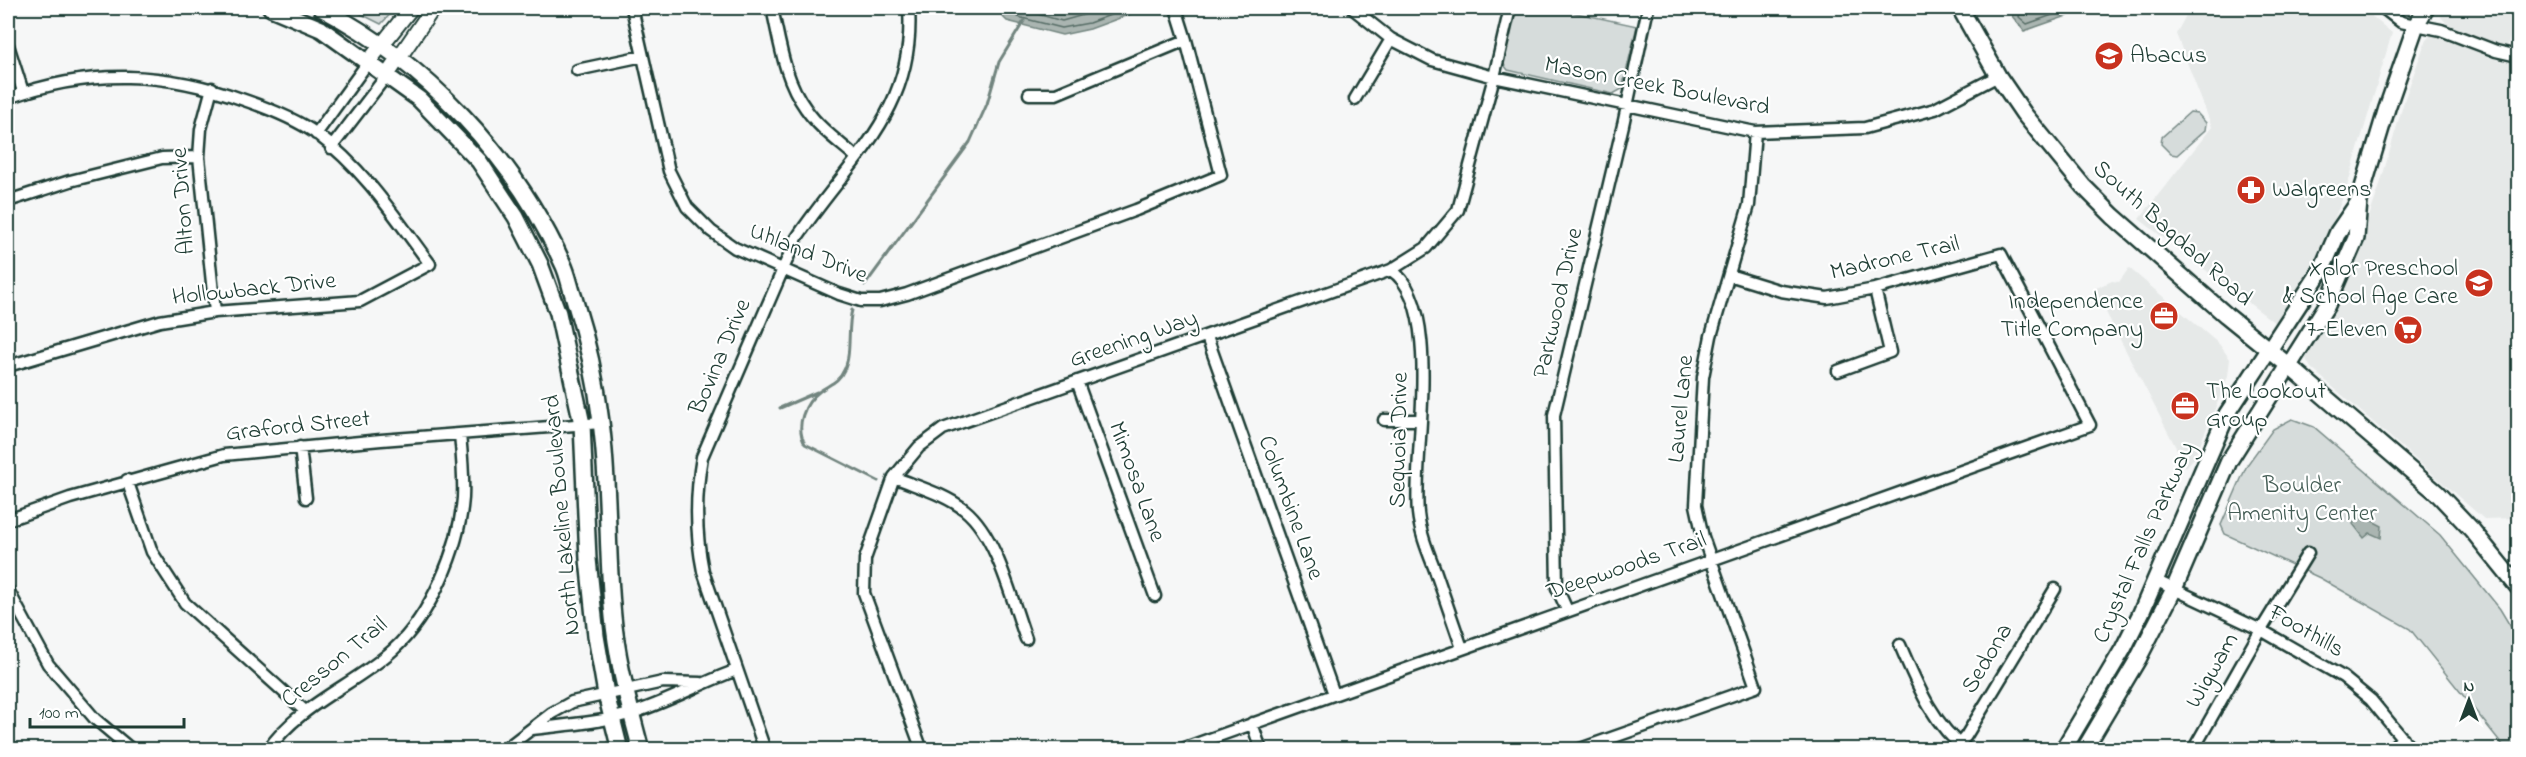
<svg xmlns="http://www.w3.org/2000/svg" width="2526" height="757" font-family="'Indie Flower',sans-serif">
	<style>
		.built { fill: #e6e9e8 }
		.green { fill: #d6dcdb; stroke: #7a8c88; stroke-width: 1.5 }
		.water { fill: #aab5b1; stroke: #72857f; stroke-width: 1.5 }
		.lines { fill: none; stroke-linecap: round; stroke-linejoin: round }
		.shore { stroke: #576d66; stroke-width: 1.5 }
		.stream { stroke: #72857f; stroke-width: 3 }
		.minor-casing { stroke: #1f3d34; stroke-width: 15 }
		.tertiary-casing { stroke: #1f3d34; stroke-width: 18 }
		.secondary-casing { stroke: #1f3d34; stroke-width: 20 }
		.minor { stroke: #fff; stroke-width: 10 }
		.tertiary { stroke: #fff; stroke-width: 14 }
		.secondary { stroke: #fff; stroke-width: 15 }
		.labels { text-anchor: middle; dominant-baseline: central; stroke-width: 4.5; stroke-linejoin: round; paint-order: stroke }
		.poi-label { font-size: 24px; fill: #1f3d34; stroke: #fff; text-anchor: start }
		.street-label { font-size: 24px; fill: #1f3d34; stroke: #fff }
		.park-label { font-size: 24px; fill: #445d55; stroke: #fff }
	</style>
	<rect width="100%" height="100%" fill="#f6f7f7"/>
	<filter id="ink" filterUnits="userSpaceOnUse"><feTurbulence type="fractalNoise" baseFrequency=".0167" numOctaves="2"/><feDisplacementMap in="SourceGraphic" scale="12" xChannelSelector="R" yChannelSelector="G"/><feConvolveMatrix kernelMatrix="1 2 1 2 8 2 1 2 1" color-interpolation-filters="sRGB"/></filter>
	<g filter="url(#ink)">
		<path class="built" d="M2190 8H2362L2392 33 2347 187 2312 275 2275 323 2139 219 2212 127 2176 34Z
			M2442 8H2518L2507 49 2447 24 2441 17Z
			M2437 33 2488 57 2502 61 2518 62V518L2484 519 2311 368 2305 357 2355 257 2379 188 2405 98 2426 40 2432 34Z
			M2129 268 2219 344 2230 359 2228 376 2222 392 2194 458 2186 467 2094 289 2112 281 2119 282Z"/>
		<path class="green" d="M349 8H396L381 24Z
			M1516 8H1553L1637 26 1622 89 1613 94 1508 70 1504 65V59Z
			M2190 112 2197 113 2206 123 2205 130 2177 155 2171 154 2161 144 2162 137Z
			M2292 419 2314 427 2440 535 2500 609 2518 639V749H2506L2410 629 2320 578 2225 534 2221 525 2247 465 2273 429Z"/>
		<path class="water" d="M1014 8H1135L1136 12 1090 29 1062 35 1007 21 1003 17Z
			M2022 8H2079L2076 13 2024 31 2012 16 2013 11Z
			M2359 514 2382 526 2381 538 2370 533 2364 538 2353 524Z"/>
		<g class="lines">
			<path class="shore" d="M1017 8 1018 17 1062 28 1089 23 1129 8
				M1025 8 1027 11 1062 21 1108 8
				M2021 8 2019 17 2027 24 2072 8"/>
			<path class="stream" d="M865 285 970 142 987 104 999 62 1024 21
				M852 310C847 327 852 356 844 370 839 382 830 384 820 391 804 403 795 426 805 444L878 481
				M780 408 817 392"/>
			<g class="minor-casing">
				<path id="minor" d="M632 8 669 171 687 207 711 231 735 248 839 294 861 301H880L907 294 1136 210 1221 175 1186 40 1176 8
					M772 8C780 43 784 79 806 109 819 128 839 142 856 157
					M1352 8 1391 39 1432 60 1494 77 1755 132 1865 128 1935 109 1998 76
					M2383 8 2401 22 2441 30 2496 51 2518 56
					M8 45 23 92
					M577 70 643 56
					M212 88 201 129 199 157 215 312
					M1029 94H1056L1186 40
					M8 98C90 68 166 71 247 101 270 109 297 120 317 134 365 170 395 217 430 264L360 301 215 312 160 321 8 366
					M1355 99 1391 39
					M316 134 369 61
					M331 148 387 75
					M8 201 70 181 162 158 199 157
					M1391 270C1445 305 1412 457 1418 513 1420 533 1428 552 1435 570 1444 596 1453 622 1462 648
					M1207 337 1334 694
					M1838 371 1890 352 1875 289
					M1077 381 1155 596
					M1384 420H1421
					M300 447 306 498
					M894 477C918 487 945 494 965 510 997 536 1012 601 1026 639
					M127 480 152 552 185 603 305 711
					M8 520 70 498 224 455 381 440 601 423
					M2157 581 2261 630 2343 677 2371 700 2412 750
					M8 590 48 664 95 719 132 750
					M1567 610 1557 588 1554 415 1623 125 1648 8
					M1900 645C1917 684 1932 723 1966 750
					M1252 723 1261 750
					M532 729C564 725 598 723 629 714 667 703 700 683 737 670
					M268 750C299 704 353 686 393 650 431 615 459 549 463 498 464 477 462 455 460 434
					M504 750 552 713 572 702 663 682 701 683
					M765 750 703 571C695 532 695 497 702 457L796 239C848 160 916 113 909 8
					M922 750 864 593 865 559 894 477 919 447 943 429 1391 270 1426 248 1458 210 1494 77 1510 8
					M1179 750 2090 425 2001 254 1875 289 1827 298 1781 291 1729 275
					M1577 750 1756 687 1703 537 1696 505 1703 377 1711 336 1749 205 1755 132
					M1954 750 1966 736 2055 589
					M2193 750 2261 630 2308 553
					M2389 750 2403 738"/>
			</g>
			<g class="tertiary-casing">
				<path id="tertiary" d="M369 61 411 8
					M387 75 433 8"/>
			</g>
			<g class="secondary-casing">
				<path id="secondary" d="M271 8 321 29 419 99 479 161 516 217 540 264 558 313 582 424 588 559 596 636 606 694 620 750
					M321 8C426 63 514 156 563 264 568 274 570 287 574 298 587 339 596 379 601 422 610 489 606 558 614 626 619 668 630 709 641 750
					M1960 8 1998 76 2024 114 2083 186 2113 216 2226 315 2289 366 2437 493 2472 530 2518 587
					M2063 750 2123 649 2141 613 2227 414 2322 269 2338 232 2358 203
					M2084 750 2138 659 2174 589 2229 461 2327 305 2356 238 2359 201 2387 108 2416 25 2426 8"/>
			</g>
			<use href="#minor" class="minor"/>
			<use href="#tertiary" class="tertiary"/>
			<use href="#secondary" class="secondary"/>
		</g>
	</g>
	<defs>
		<g id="school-disc" transform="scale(1.5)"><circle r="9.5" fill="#c8321e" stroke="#fff"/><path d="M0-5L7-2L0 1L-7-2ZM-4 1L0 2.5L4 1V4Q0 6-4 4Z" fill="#fff"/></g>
		<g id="pharmacy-disc" transform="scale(1.5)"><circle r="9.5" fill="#c8321e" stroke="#fff"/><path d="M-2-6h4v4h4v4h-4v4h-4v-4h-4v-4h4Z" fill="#fff"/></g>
		<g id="office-disc" transform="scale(1.5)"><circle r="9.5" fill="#c8321e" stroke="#fff"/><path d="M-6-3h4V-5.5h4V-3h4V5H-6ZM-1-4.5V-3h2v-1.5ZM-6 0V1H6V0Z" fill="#fff"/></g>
		<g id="supermarket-disc" transform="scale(1.5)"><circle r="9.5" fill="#c8321e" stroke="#fff"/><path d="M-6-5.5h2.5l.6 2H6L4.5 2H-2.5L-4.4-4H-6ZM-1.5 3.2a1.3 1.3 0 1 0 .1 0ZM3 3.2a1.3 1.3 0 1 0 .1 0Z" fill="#fff"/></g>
	</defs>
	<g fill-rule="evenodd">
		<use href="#school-disc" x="2109" y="56"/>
		<use href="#pharmacy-disc" x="2251" y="190"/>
		<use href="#school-disc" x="2479" y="283"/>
		<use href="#office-disc" x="2164" y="316"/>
		<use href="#supermarket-disc" x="2408" y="330"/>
		<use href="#office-disc" x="2185" y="406"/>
	</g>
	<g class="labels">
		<g class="poi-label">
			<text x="2130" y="56">Abacus</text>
			<text x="2272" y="190">Walgreens</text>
			<text x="2458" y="269" text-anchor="end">Xplor Preschool<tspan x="2458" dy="28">&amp; School Age Care</tspan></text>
			<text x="2143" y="302" text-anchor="end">Independence<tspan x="2143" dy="28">Title Company</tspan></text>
			<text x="2387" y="330" text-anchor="end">7-Eleven</text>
			<text x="2206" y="392">The Lookout<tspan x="2206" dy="28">Group</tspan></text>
		</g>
		<g class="street-label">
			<text transform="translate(1657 87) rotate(11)">Mason Creek Boulevard</text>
			<text transform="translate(184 201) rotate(-94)">Alton Drive</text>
			<text transform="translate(2172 234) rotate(42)">South Bagdad Road</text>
			<text transform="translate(808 254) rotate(22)">Uhland Drive</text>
			<text transform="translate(1895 259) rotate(-13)">Madrone Trail</text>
			<text transform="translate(254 290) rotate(-6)">Hollowback Drive</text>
			<text transform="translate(1559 303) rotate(-77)">Parkwood Drive</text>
			<text transform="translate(1134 340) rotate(-19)">Greening Way</text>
			<text transform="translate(721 357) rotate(-67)">Bovina Drive</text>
			<text transform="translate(1682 409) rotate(-85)">Laurel Lane</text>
			<text transform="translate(298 427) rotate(-6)">Graford Street</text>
			<text transform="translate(1400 440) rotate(-89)">Sequoia Drive</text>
			<text transform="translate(1136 482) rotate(70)">Mimosa Lane</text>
			<text transform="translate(1290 508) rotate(70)">Columbine Lane</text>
			<text transform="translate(563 515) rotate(-95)">North Lakeline Boulevard</text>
			<text transform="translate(2145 543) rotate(-66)">Crystal Falls Parkway</text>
			<text transform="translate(1627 567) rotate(-19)">Deepwoods Trail</text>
			<text transform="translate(2306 632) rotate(30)">Foothills</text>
			<text transform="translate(1988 659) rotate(-59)">Sedona</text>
			<text transform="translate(335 663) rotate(-39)">Cresson Trail</text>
			<text transform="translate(2213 671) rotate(-60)">Wigwam</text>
		</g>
		<g class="park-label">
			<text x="2302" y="486">Boulder<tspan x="2302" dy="28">Amenity Center</tspan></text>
		</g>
	</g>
	<rect width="2526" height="757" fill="none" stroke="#fff" stroke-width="30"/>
	<rect x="15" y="15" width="2496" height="727" fill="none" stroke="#1f3d34" stroke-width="2" filter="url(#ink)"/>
	<g transform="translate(2469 700)" stroke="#ffffff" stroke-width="4.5" paint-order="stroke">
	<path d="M0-4.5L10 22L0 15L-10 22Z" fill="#1f3d34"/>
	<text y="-9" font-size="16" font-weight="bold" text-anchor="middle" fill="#1f3d34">N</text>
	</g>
	<path d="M30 718v9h154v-9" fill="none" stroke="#1f3d34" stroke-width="3"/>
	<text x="39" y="718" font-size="18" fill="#1f3d34" stroke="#ffffff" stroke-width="4.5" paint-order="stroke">100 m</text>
</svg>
